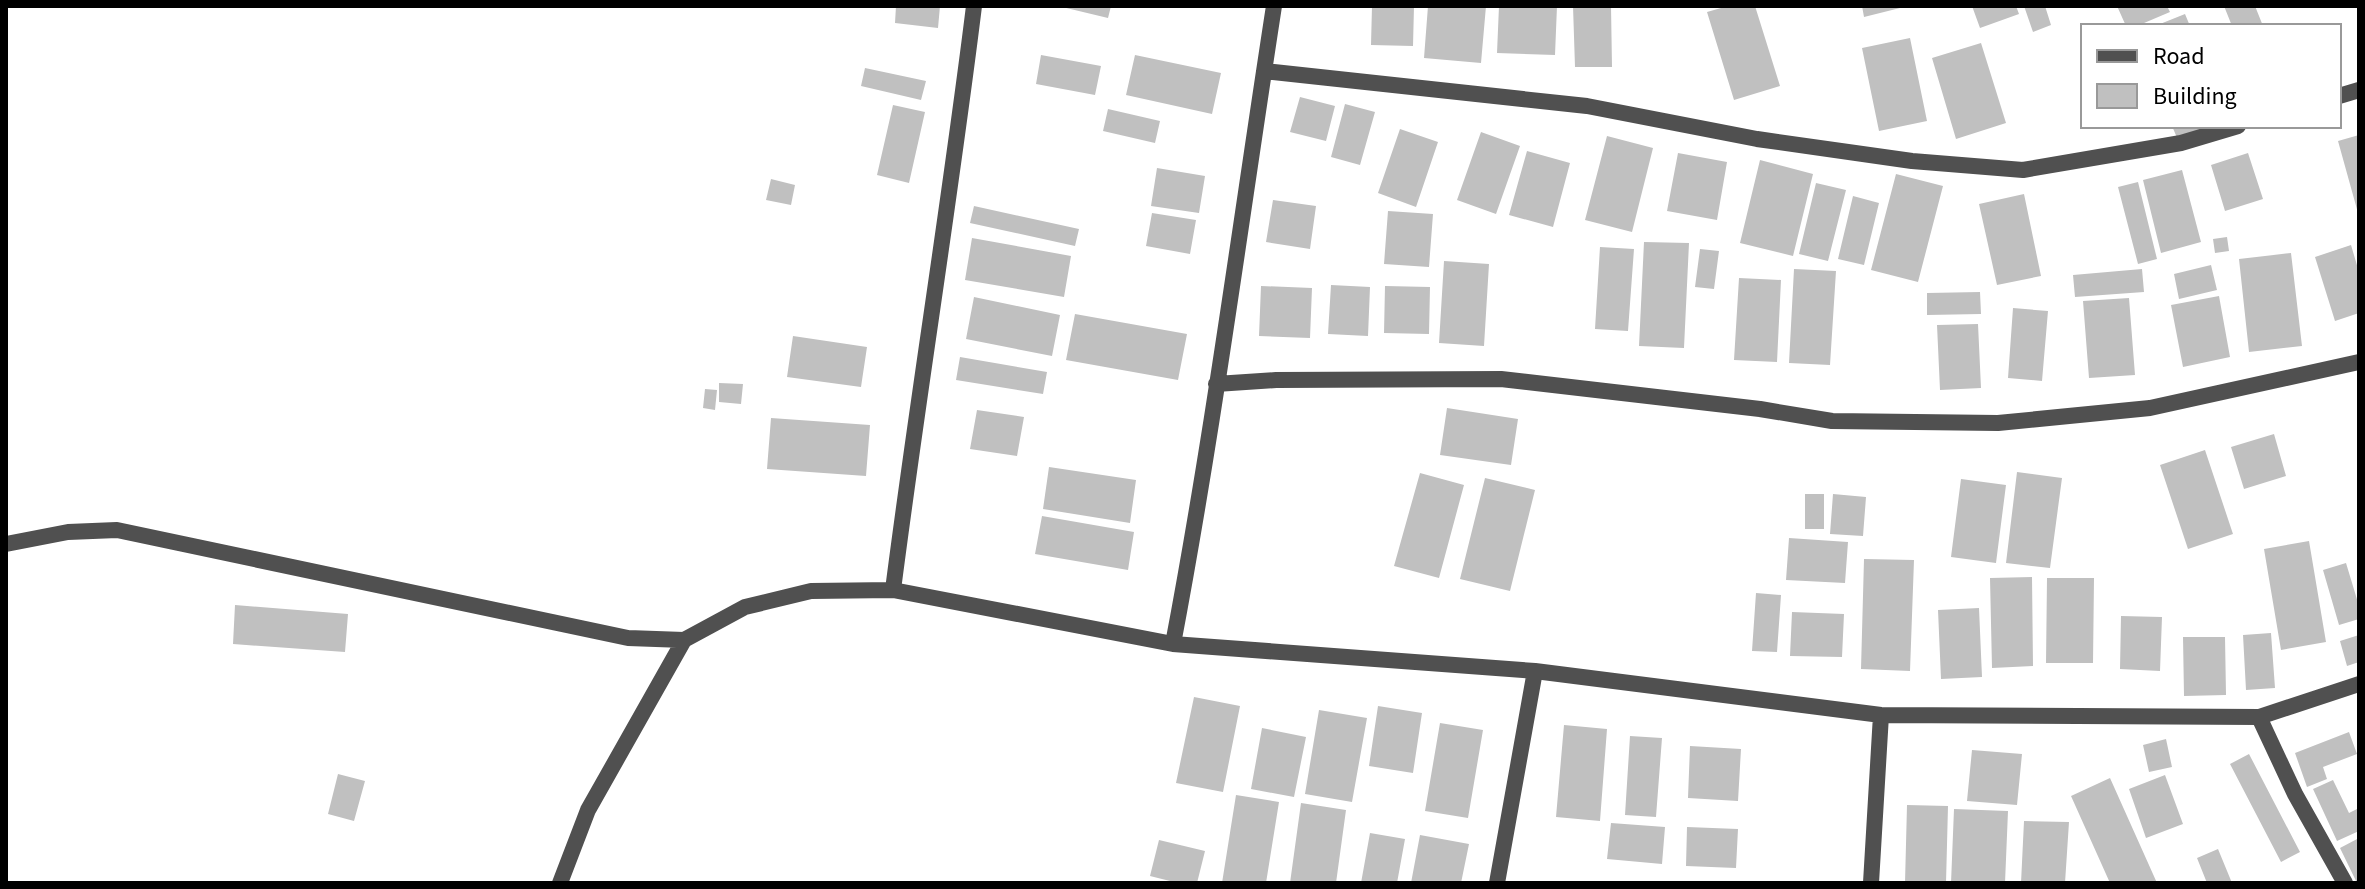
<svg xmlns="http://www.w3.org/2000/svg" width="2365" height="889" font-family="'Source Sans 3',sans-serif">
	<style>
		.building { fill: #c0c0c0 }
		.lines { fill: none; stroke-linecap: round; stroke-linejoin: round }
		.street { stroke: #505050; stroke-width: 16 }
	</style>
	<rect width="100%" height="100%" fill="#fff"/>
	<path class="building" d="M896 6H940L938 28 895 23Z
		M1058 6H1111L1108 18Z
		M1372 6H1414L1413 46 1371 45Z
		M1428 6H1486L1481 63 1424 58Z
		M1499 6H1557L1555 55 1497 53Z
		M1573 6H1611L1612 67H1575Z
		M1728 6H1755L1780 86 1734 100 1707 12Z
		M1862 6H1903L1904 7 1864 17Z
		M1972 6H2016L2019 14 1980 28Z
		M2024 6H2045L2051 25 2033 32Z
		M2117 6H2167L2170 12 2137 26H2126Z
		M2224 6H2255L2263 26H2232Z
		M2185 14 2190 26H2155Z
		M1910 38 1927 121 1879 131 1862 48Z
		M1981 43 2006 123 1956 139 1932 58Z
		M1041 55 1101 66 1095 95 1036 84Z
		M1135 55 1221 73 1212 114 1126 95Z
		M865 68 926 81 921 100 861 86Z
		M1300 97 1335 106 1326 141 1290 132Z
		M1345 104 1375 112 1360 165 1331 157Z
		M893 105 925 112 909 183 877 175Z
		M1108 109 1160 121 1155 143 1103 131Z
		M2172 126H2210L2178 140Z
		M1400 129 1438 142 1416 207 1378 193Z
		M1481 132 1520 146 1496 214 1457 200Z
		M2359 135V213H2358L2338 141Z
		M1607 136 1653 148 1632 232 1585 220Z
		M1527 151 1570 163 1553 227 1509 215Z
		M1678 153 1727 162 1717 220 1667 211Z
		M2248 153 2263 199 2225 211 2211 165Z
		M1760 160 1813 174 1793 256 1740 243Z
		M1157 168 1205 176 1199 213 1151 206Z
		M2182 170 2201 242 2161 253 2143 180Z
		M1896 174 1943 186 1918 282 1871 270Z
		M771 179 795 185 791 205 766 200Z
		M2138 182 2157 259 2138 264 2118 187Z
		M1816 183 1846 190 1828 261 1799 254Z
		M2024 194 2041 276 1997 285 1979 204Z
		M1853 196 1879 203 1864 265 1838 259Z
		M1273 200 1316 206 1310 249 1266 242Z
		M974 206 1079 229 1075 246 970 223Z
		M1388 211 1433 214 1429 267 1384 264Z
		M1152 213 1196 220 1190 254 1146 246Z
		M2227 237 2229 251 2215 253 2213 239Z
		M972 238 1071 256 1064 297 965 280Z
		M1644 242 1689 243 1684 348 1639 346Z
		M2351 245 2359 272V313L2335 321 2315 257Z
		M1600 247 1634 249 1628 331 1595 329Z
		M1700 249 1719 251 1714 289 1695 287Z
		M2291 253 2302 346 2249 352 2239 259Z
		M1444 261 1489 264 1484 346 1439 343Z
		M2211 265 2217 290 2179 299 2174 274Z
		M1794 269 1836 271 1830 365 1789 363Z
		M2142 269 2144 292 2075 297 2073 275Z
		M1739 278 1781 280 1777 362 1734 360Z
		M1331 285 1370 287 1368 336 1328 334Z
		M1261 286 1312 288 1310 338 1259 336Z
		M1385 286 1430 287 1429 334 1384 333Z
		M1980 292 1981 314 1927 315V293Z
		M2219 296 2230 357 2183 367 2171 305Z
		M974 297 1060 315 1052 356 966 339Z
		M2129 298 2135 375 2089 378 2083 301Z
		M2013 308 2048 311 2042 381 2008 378Z
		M1075 314 1187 334 1178 380 1066 360Z
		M1978 324 1981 388 1940 390 1937 325Z
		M793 336 867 347 861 387 787 377Z
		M960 357 1047 372 1043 394 956 380Z
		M719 383 743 384 741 404 719 402Z
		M705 389 717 390 715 410 703 408Z
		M1447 408 1518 419 1511 465 1440 455Z
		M977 410 1024 417 1017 456 970 449Z
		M771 418 870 425 866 476 767 469Z
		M2274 434 2286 476 2244 489 2231 447Z
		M2205 450 2233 534 2188 549 2160 465Z
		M1049 467 1136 480 1130 523 1043 509Z
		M2017 472 2062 478 2050 568 2006 563Z
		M1420 473 1464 485 1439 578 1394 566Z
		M1485 478 1535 490 1510 591 1460 579Z
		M1961 479 2006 485 1996 563 1951 557Z
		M1805 494H1824V529H1805Z
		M1833 494 1866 497 1863 536 1830 534Z
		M1042 516 1134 532 1128 570 1035 554Z
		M1789 538 1848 542 1845 583 1786 580Z
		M2309 541 2326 642 2281 650 2264 549Z
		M1864 559 1914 560 1910 671 1861 669Z
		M2346 563 2359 606V619L2339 625 2323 570Z
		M2032 577 2033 666 1992 668 1990 578Z
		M2047 578H2094L2093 663H2046Z
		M1756 593 1781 595 1777 652 1752 651Z
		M235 605 348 614 345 652 233 644Z
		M1979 608 1982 677 1941 679 1938 610Z
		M1792 612 1844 614 1842 657 1790 656Z
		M2121 616 2162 617 2160 671 2120 669Z
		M2271 633 2275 688 2246 690 2243 635Z
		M2359 635V662L2347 666 2340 641Z
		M2183 637H2225L2226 695 2184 696Z
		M1194 697 1240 706 1223 792 1176 783Z
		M1378 706 1422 713 1413 773 1369 766Z
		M1319 710 1367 718 1352 802 1305 794Z
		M1440 723 1483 730 1468 818 1425 811Z
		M1564 725 1607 729 1600 821 1556 817Z
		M1262 728 1306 737 1294 797 1251 789Z
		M2349 732 2357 754 2323 767 2327 779 2307 787 2295 753Z
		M1630 736 1662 738 1656 817 1625 815Z
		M2166 739 2172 767 2149 772 2143 745Z
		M1690 746 1741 749 1738 801 1688 798Z
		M1972 750 2022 754 2017 805 1967 801Z
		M2249 754 2300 852 2281 862 2230 764Z
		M338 774 365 781 354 821 328 814Z
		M2165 775 2183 824 2146 838 2129 789Z
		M2110 778 2157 883H2110L2071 796Z
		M2333 780 2349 813 2359 808V831L2337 841 2313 789Z
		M1236 795 1279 802 1266 883H1222Z
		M1301 803 1346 810 1336 883H1290Z
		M1907 805 1948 806 1946 883H1905Z
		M1954 809 2008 811 2005 883H1951Z
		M2024 821 2069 822 2065 883H2021Z
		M1611 823 1665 827 1662 864 1607 859Z
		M1687 827 1738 829 1736 868 1686 866Z
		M1370 833 1405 839 1397 883H1361Z
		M1420 835 1469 844 1461 883H1411Z
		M2359 838V883H2357L2340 848Z
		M1159 840 1205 851 1197 883H1178L1150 876Z
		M2218 849 2232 883H2207L2197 858Z"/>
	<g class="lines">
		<path class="street" d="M1264 71 1587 106 1757 139 1912 161 2023 170 2181 143 2238 126
			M2339 96 2359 90
			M1216 384 1276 380 1501 379 1760 409 1832 421 1998 423 2150 408 2359 362
			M6 544 68 532 117 530 628 638 684 640 745 607 811 591 893 590 1173 644 1535 671 1881 715 2259 717 2359 684
			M893 590C918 395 950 201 974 6
			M1173 644C1213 433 1241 219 1274 6
			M2259 717 2295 794 2345 883
			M560 883 588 810 684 640
			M1497 883 1535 671
			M1871 883 1881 715"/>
	</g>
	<rect width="2365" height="889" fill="none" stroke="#000000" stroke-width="16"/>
	<rect x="2081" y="24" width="260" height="104" fill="#ffffff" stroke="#999999" stroke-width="2"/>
	<rect x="2097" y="50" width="40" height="12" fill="#505050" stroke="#999999" stroke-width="2"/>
	<text x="2153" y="64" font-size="24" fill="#000000">Road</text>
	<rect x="2097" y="84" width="40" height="24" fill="#c0c0c0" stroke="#999999" stroke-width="2"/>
	<text x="2153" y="104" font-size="24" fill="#000000">Building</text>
</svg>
